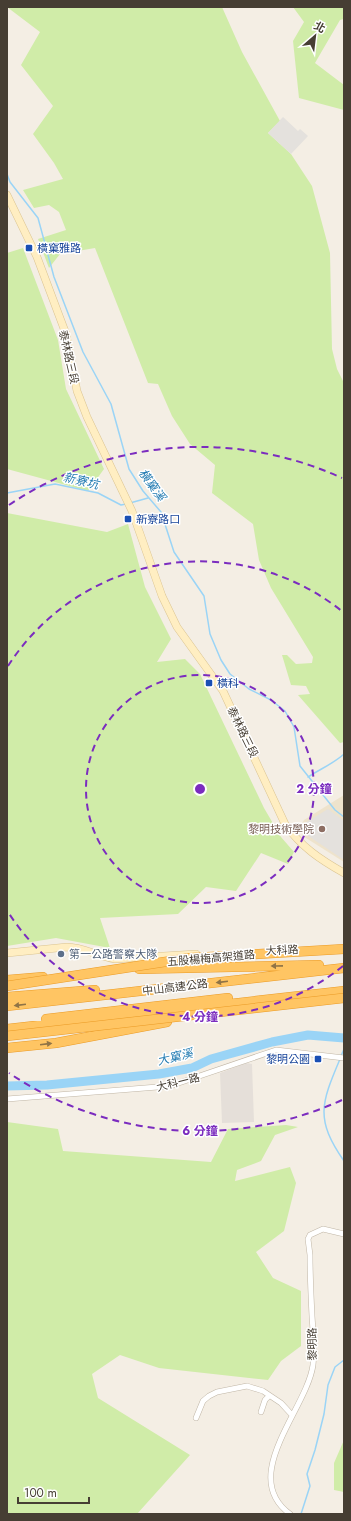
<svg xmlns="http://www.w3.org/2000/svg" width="351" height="1521" font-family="Jost,'Noto Sans TC',sans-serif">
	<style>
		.industrial { fill: #e5dfd9 }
		.education { fill: #eee3cc }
		.green { fill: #d0eca8 }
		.parking { fill: #e4e1dd }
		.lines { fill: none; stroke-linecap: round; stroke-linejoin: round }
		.stream { stroke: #9ad4f6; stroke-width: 1.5 }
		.river { stroke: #9ad4f6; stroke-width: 9 }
		.street-casing { stroke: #c0b6a6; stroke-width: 6 }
		.secondary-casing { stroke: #dbc491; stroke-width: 8 }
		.highway-casing { stroke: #eb9b26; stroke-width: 10 }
		.street { stroke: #fff; stroke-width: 5 }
		.secondary { stroke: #ffeec2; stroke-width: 7 }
		.highway { stroke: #ffc563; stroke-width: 9 }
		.highway-bridge-casing { stroke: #eb9b26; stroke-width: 10; stroke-linecap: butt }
		.highway-bridge { stroke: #ffc563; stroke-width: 9 }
		.oneway { fill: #907446 }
		.ring { fill: none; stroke: #7b2cbf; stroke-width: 2; stroke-dasharray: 7 5 }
		.transit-dot { fill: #1a4fb4; stroke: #fff; stroke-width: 1.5 }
		.education-dot { fill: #8d6e63; stroke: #fff; stroke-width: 1.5 }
		.service-dot { fill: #5c6f8a; stroke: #fff; stroke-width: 1.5 }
		.labels { text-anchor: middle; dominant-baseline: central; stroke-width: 3; stroke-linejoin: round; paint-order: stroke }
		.transit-label { font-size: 11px; fill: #164399; stroke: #fff; text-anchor: start }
		.street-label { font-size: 11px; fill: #463e33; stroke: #fff }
		.education-label { font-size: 11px; fill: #785e54; stroke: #fff; text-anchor: end }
		.service-label { font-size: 11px; fill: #4e5e75; stroke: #fff; text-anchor: start }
		.water-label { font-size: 12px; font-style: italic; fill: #227bb2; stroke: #fff }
		.centre { fill: #7b2cbf; stroke: #fff; stroke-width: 2 }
		.ring-label { font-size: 12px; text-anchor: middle; font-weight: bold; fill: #7b2cbf; stroke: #fff; stroke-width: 3; stroke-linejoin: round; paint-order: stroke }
	</style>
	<rect width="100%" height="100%" fill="#f4eee4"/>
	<path class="industrial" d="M246 1063 252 1064 254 1122 222 1123 220 1073Z"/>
	<path class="education" d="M344 795V862L306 838 302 835 300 827 304 820Z"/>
	<path class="green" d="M7 7H222L242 52 280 121 268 133 291 154 312 186 330 253 332 349 337 369 344 383V742L340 743 298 695 310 694 306 686 291 685 282 655H287L296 664 312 663 313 657 271 588 259 560 253 524 212 493 215 465 190 444 172 416 158 384 148 383 95 248 60 254 49 268 38 239 66 230 59 212 49 205 34 208 23 190 63 179 54 163 33 134 53 106 21 65 40 32Z
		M293 7H344V19L340 20 315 63 344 85V110L299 98 293 41 304 22Z
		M23 248 58 340 66 389 104 469 88 491 7 469V253Z
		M7 513 107 532 128 524 145 587 171 639 157 662 185 659 200 674 264 808 281 837 294 852 288 864 261 853 236 891 206 887 178 914 100 918 110 948 56 938 7 946Z
		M7 1122 58 1129 63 1151 211 1162 228 1129 286 1125 298 1127 275 1135 261 1161 237 1170 235 1181 290 1167 296 1183 284 1231 256 1252 273 1278 301 1291V1346L281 1361 268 1380 159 1368 120 1355 92 1374 98 1398 190 1455 137 1514H7Z
		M344 1440V1492L334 1490V1463Z"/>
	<path class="parking" d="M283 117 298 131 300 129 308 136 291 154 268 133Z
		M328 809 344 821V860L304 833 303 828 305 823Z"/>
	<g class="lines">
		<path class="stream" d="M7 174 10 182 38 218 54 277 83 352 111 404 129 469 143 491 161 512 174 552 204 596 210 634 221 660 230 674 249 689 271 700 285 711 294 727 300 766 335 810 344 817
			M7 493 55 484 98 493 121 505 126 504
			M130 503 148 498
			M308 777C320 769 333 764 344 754
			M341 1056 344 1049
			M340 1059C321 1104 315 1119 344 1161
			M301 1514 310 1486 307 1474 315 1450 324 1414 328 1385 335 1367 344 1360"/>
		<path class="river" d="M7 1086 47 1085 159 1074 192 1068 211 1059 272 1042 308 1035 344 1038"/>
		<g class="street-casing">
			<path id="street" d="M7 1099 170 1086 276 1050 344 1058
				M261 1412 265 1400 269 1396
				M196 1418 203 1401 209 1396 217 1392 247 1386 263 1391 281 1403 292 1415
				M290 1514C238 1476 307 1409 313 1365 315 1349 313 1332 312 1316 311 1296 310 1275 310 1255L308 1239 310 1235 323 1229 344 1234"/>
		</g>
		<g class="secondary-casing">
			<path id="secondary" d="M7 195 37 257 66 334 77 391 87 417 132 511 162 596 177 627 223 691 285 824C301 847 321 860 344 873
				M7 953 67 947C84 947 98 957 115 959L196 954"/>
		</g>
		<g class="highway-casing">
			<path id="highway" d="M139 969 319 965
				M7 980 43 977
				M7 997 95 990
				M7 1006 344 968
				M46 1019 228 998
				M7 1029 344 991
				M7 1048 56 1043 167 1022"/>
		</g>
		<use href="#street" class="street"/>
		<use href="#secondary" class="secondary"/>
		<use href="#highway" class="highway"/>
		<g class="highway-bridge-casing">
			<path id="highway-bridge" d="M7 986 190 958 344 949
				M7 1036 344 998"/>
		</g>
		<use href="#highway-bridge" class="highway-bridge"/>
	</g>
	<defs><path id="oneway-solid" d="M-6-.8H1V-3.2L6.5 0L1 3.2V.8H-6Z"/></defs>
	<g class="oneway">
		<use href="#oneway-solid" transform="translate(277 966) rotate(179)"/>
		<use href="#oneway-solid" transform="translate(222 982) rotate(173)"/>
		<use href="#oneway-solid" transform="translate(20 1005) rotate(173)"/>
		<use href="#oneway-solid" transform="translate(46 1044) rotate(-7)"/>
	</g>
	<g class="ring">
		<circle cx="200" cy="789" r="114"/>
		<path d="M343 966A228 228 0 0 1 8 912M8 666A228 228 0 0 1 343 612"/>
		<path d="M342 1100A342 342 0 0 1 9 1073M9 505A342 342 0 0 1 342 478"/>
	</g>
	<g class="transit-dot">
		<rect x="25" y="244" width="8" height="8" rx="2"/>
		<rect x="124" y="515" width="8" height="8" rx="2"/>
		<rect x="205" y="679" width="8" height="8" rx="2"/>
		<rect x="314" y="1055" width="8" height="8" rx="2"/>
	</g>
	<circle class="education-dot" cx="322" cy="829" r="4"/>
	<circle class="service-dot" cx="61" cy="954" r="4"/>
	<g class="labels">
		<g class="transit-label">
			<text x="37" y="248">橫窠雅路</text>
			<text x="136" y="519">新寮路口</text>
			<text x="217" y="683">橫科</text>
			<text x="310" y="1059" text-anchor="end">黎明公園</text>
		</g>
		<g class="street-label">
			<text transform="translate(69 357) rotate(77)">泰林路三段</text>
			<text transform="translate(243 732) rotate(64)">泰林路三段</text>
			<text transform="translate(282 950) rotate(-3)">大科路</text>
			<text transform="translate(211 958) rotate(-5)">五股楊梅高架道路</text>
			<text transform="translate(175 987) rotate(-7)">中山高速公路</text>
			<text transform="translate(178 1082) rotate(-14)">大科一路</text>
			<text transform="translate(312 1344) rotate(-91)">黎明路</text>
		</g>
		<g class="education-label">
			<text x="314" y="829">黎明技術學院</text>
		</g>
		<g class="service-label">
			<text x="69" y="954">第一公路警察大隊</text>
		</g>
		<g class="water-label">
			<text transform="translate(81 481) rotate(13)">新寮坑</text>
			<text transform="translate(152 485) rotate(54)">橫窠溪</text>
			<text transform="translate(175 1057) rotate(-13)">大窠溪</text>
		</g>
	</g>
	<circle cx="200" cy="789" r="6" class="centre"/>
	<g class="ring-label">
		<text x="314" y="793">2 分鐘</text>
		<text x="200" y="1021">4 分鐘</text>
		<text x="200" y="1135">6 分鐘</text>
	</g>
	<rect width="351" height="1521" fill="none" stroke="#463e33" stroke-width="16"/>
	<g transform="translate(315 36) rotate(28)" stroke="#ffffff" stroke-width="3" paint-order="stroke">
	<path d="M0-3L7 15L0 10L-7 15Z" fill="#463e33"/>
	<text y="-6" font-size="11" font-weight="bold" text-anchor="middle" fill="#463e33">北</text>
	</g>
	<path d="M18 1497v6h71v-6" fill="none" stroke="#463e33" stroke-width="2"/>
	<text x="24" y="1497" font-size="12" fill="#463e33" stroke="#ffffff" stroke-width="3" paint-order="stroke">100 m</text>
</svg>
